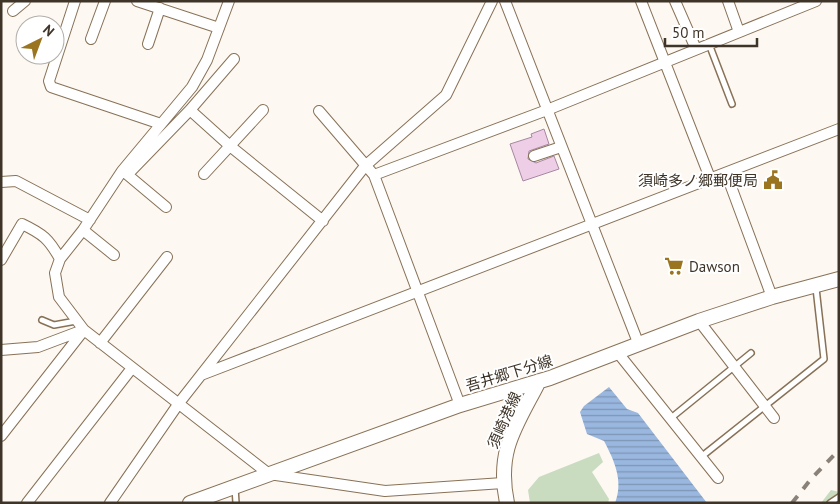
<svg xmlns="http://www.w3.org/2000/svg" width="840" height="504" font-family="'PT Sans','Noto Sans JP',sans-serif">
	<style>
		.green { fill: #c9dcc0 }
		.water { fill: url(#water-rules) }
		.building { fill: #eecee7; stroke: #a688a0 }
		.lines { fill: none; stroke-linecap: round; stroke-linejoin: round }
		.lane-casing { stroke: #887257; stroke-width: 8 }
		.street-casing { stroke: #887257; stroke-width: 12 }
		.secondary-casing { stroke: #887257; stroke-width: 16 }
		.lane { stroke: #fff; stroke-width: 5 }
		.street { stroke: #fff; stroke-width: 10 }
		.secondary { stroke: #fff; stroke-width: 14 }
		.rail { stroke: #8a8278; stroke-width: 4; stroke-dasharray: 9 9; stroke-linecap: butt }
		.labels { text-anchor: middle; dominant-baseline: central; stroke-width: 4; stroke-linejoin: round; paint-order: stroke }
		.poi-label { font-size: 15px; fill: #3e3428; stroke: #fff; text-anchor: end }
		.street-label { font-size: 15px; fill: #3e3428; stroke: #fff }
	</style>
	<defs>
		<pattern id="water-rules" width="6" height="5" patternUnits="userSpaceOnUse" patternTransform="scale(1.25)"><rect width="6" height="5" fill="#99b7df"/><path d="M0 2.5h6" fill="none" stroke="#7e96b5"/></pattern>
	</defs>
	<rect width="100%" height="100%" fill="#fdf8f2"/>
	<path class="green" d="M599 453 603 462 592 472 609 499 608 503H530L528 490 539 477Z
		M831 490 839 492V503H821Z"/>
	<path class="water" d="M609 387 627 409 638 413 707 503H615C624 481 614 460 604 441L587 434 580 412 584 406Z"/>
	<path class="building" d="M544 129 549 144 529 151 528 159 536 163 554 156 559 169 523 181 510 144 532 137 531 134Z"/>
	<g class="lines">
		<g class="lane-casing">
			<path id="lane" d="M709 44 732 104
				M42 320 54 325 76 321
				M671 418 751 353
				M701 457 824 359 816 288
				M235 487 236 503
				M830 503 839 497"/>
		</g>
		<g class="street-casing">
			<path id="street" d="M75 1 49 81 51 87 161 124
				M137 1 219 28
				M229 1 207 60 192 87 122 171 83 230 60 259 55 273 59 297 84 330 269 474 385 491 503 483
				M505 1 639 345
				M641 1 710 178
				M675 1 696 49
				M728 1 739 32
				M13 11 25 1
				M91 39 105 1
				M148 44 160 8
				M190 110 230 146 323 221
				M319 111 374 175 460 405
				M534 156 561 147
				M123 171 166 207
				M726 173 772 297
				M128 174 190 110 234 59
				M204 174 263 110
				M374 175 547 110 816 1
				M1 182 16 181 90 220
				M83 230 114 255
				M1 260 22 224C43 234 49 239 60 259
				M699 321 774 418
				M100 343 167 257
				M1 350 38 347 83 330
				M618 353 718 478
				M201 375 839 129
				M1 436 84 330
				M27 503 132 368
				M110 503 179 403 365 166 446 95 492 1"/>
		</g>
		<g class="secondary-casing">
			<path id="secondary" d="M190 503 460 405 550 378 699 321 772 297 839 279
				M507 503C496 450 516 426 539 381"/>
		</g>
		<use href="#lane" class="lane"/>
		<use href="#street" class="street"/>
		<use href="#secondary" class="secondary"/>
		<path class="rail" d="M792 503 811 479 839 450"/>
	</g>
	<defs>
		<g id="civic-bare" transform="scale(1.5)"><path d="M-.6-6.5H3V-4.5H.6V-3L4-1V1h2V6H-6V1h2V-1L-.6-3ZM-1.2 2.5V6h2.4V2.5Z" fill="#9b7420" stroke="#fff" stroke-width="2.5" paint-order="stroke"/></g>
		<g id="supermarket-bare" transform="scale(1.5)"><path d="M-6-5.5h2.5l.6 2H6L4.5 2H-2.5L-4.4-4H-6ZM-1.5 3.2a1.3 1.3 0 1 0 .1 0ZM3 3.2a1.3 1.3 0 1 0 .1 0Z" fill="#9b7420" stroke="#fff" stroke-width="2.5" paint-order="stroke"/></g>
	</defs>
	<g fill-rule="evenodd">
		<use href="#civic-bare" x="773" y="180"/>
		<use href="#supermarket-bare" x="674" y="266"/>
	</g>
	<g class="labels">
		<g class="poi-label">
			<text x="758" y="180">須崎多ノ郷郵便局</text>
			<text x="689" y="266" text-anchor="start">Dawson</text>
		</g>
		<g class="street-label">
			<text transform="translate(509 373) rotate(-17)">吾井郷下分線</text>
			<text transform="translate(504 420) rotate(-66)">須崎港線</text>
		</g>
	</g>
	<rect width="840" height="504" fill="none" stroke="#3e3428" stroke-width="5"/>
	<g transform="translate(40 40) rotate(42)"><circle r="24" fill="#ffffff" stroke="#b2aea9"/>
	<path d="M0-4L9 19L0 12L-9 19Z" fill="#9b7420"/>
	<text y="-8" font-size="14" font-weight="bold" text-anchor="middle" fill="#3e3428">N</text>
	</g>
	<path d="M665 38v8h92v-8" fill="none" stroke="#3e3428" stroke-width="2.5"/>
	<text x="672" y="38" font-size="15" fill="#3e3428" stroke="#ffffff" stroke-width="4" paint-order="stroke">50 m</text>
</svg>
